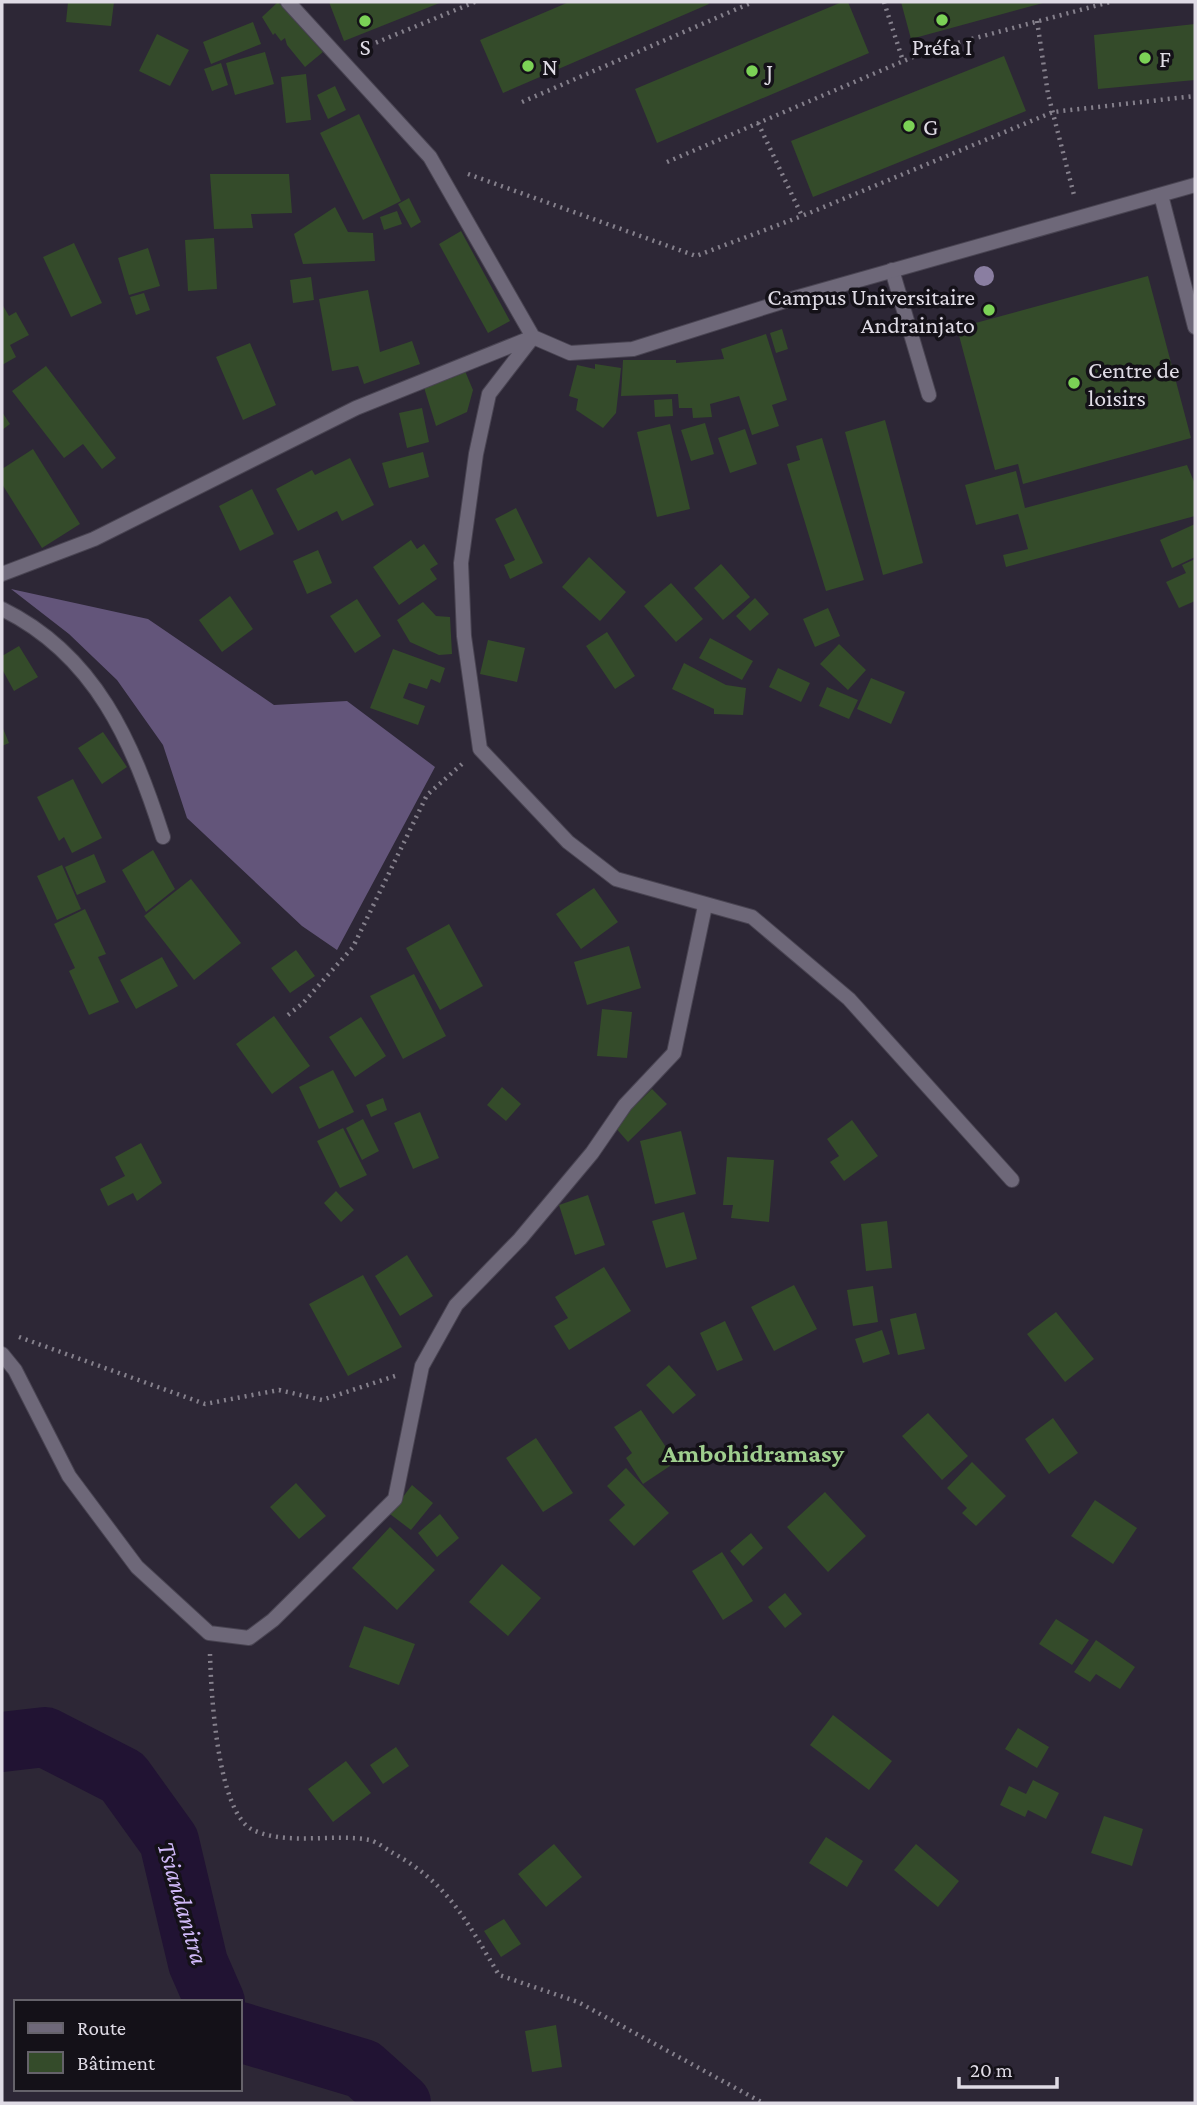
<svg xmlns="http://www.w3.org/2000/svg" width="1197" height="2105" font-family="'Crimson Pro',serif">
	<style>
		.forest { fill: #63557a }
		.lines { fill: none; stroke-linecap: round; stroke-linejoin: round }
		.river { stroke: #211333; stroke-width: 60 }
		.building { fill: #344b2a }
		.lane-casing { stroke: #494452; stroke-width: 16 }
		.street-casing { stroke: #494452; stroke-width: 16 }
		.path { stroke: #85808c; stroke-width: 4.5; stroke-dasharray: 2 5; stroke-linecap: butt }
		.lane { stroke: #6e6879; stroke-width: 14 }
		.street { stroke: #6e6879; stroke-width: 14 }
		.tree { fill: #8a7ea1 }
		.poi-dot { fill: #7bd156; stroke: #141118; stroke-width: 2.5 }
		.labels { text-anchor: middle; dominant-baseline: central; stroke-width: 7; stroke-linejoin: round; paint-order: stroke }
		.poi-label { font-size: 24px; fill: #dfdbe5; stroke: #141118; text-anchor: start }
		.neighbourhood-label { font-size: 26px; font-weight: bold; fill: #9fce8e; stroke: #141118 }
		.water-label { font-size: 26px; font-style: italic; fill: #d0b9f8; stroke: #141118 }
	</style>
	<rect width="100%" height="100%" fill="#2d2736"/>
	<path class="forest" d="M11 589 148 619 274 705 347 701 435 767 337 950 302 926 187 818 163 745 117 680 69 634Z"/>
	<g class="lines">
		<path class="river" d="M2 1742 45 1737 123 1777 169 1841 198 1963 215 2002
			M240 2032 363 2069 401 2103"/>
	</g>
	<path class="building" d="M68 2H114L111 26 66 22Z
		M278 2 323 52 305 67 287 45 285 38 281 41 275 33 273 35 262 17Z
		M329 2H442L344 41Z
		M569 2H708L709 4 503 93 480 40Z
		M842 2H848L869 53 657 143 635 89Z
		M901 2H1043V3L911 39Z
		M253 22 261 44 211 64 203 42Z
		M1195 24V80L1098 89 1094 35Z
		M157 34 189 50 170 86 139 71Z
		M265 52 274 84 235 95 226 63Z
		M1004 56 1026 111 813 197 791 141Z
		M221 63 228 85 212 91 204 69Z
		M306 74 311 120 286 123 281 77Z
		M335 86 346 110 328 119 317 95Z
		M359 114 401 201 363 220 320 133Z
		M210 174H289L292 213 251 214 253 228 214 229Z
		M409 198 421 222 411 228 398 204Z
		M335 207 348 232 373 233 375 261 303 264 294 234Z
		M397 211 402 224 384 230 380 217Z
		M461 231 510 321 488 333 439 244Z
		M214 238 217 289 188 291 185 240Z
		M74 243 102 303 71 317 43 257Z
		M148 248 160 286 129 295 118 258Z
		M1148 276 1191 438 1023 484 1018 464 995 470 957 328Z
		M311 277 314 300 293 303 290 280Z
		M368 290 380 352 412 341 420 364 364 384 358 366 332 371 319 299Z
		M144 293 150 310 136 315 130 297Z
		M2 304 9 316 16 312 29 335 10 345 16 357 2 365Z
		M782 329 788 349 776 353 770 333Z
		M766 334 787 400 772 405 779 426 752 435 739 396 710 404 712 417 693 418 692 408H679L678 394 621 396 623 360H676V363L724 359 721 349Z
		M250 343 276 405 243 420 216 357Z
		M595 364 621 368 616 413 603 428 576 410 578 399 569 396 577 365 595 369Z
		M46 366 116 458 102 469 83 444 64 458 12 391Z
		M449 369 452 378 465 371 473 390 467 412 436 426 422 381Z
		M672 399 673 416 655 417 654 400Z
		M422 408 429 442 407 448 399 413Z
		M2 412 10 424 2 430Z
		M885 420 923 563 883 575 845 432Z
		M705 423 714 454 691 461 681 430Z
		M670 424 690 509 657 517 637 432Z
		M745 429 757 464 730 473 718 438Z
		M822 438 864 580 826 591 787 464 800 460 796 446Z
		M33 449 80 524 42 548 2 484V469Z
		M423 452 429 477 389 488 382 463Z
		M350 458 374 505 342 521 337 511 298 531 276 489 312 470 315 475Z
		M1187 465 1195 484V516L1006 567 1003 555 1028 549 1018 514 976 525 965 485 1016 471 1025 508Z
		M252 489 274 534 240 551 219 506Z
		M516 508 543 563 510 579 504 565 515 560 495 519Z
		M1195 524V557L1172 568 1160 540Z
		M411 540 417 549 424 544 438 564 430 569 437 579 399 605 373 567Z
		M318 550 332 583 307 594 293 561Z
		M589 557 626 592 600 621 562 587Z
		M1195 559V601L1179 608 1166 582 1186 573 1182 565Z
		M721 564 750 597 723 620 694 588Z
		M671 583 703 619 676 642 644 606Z
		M230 596 253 629 222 652 199 620Z
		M755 598 769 614 750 631 736 616Z
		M357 599 381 636 355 653 330 616Z
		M423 602 436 616 450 617 452 654 439 655 410 642 397 620Z
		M828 608 840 636 815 647 803 619Z
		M607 632 635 676 615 689 586 646Z
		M710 638 753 661 742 680 699 658Z
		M488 640 525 648 517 682 480 674Z
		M839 644 866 670 848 690 820 664Z
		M19 646 38 677 14 691 2 669V656Z
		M393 649 445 668 440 683 431 679 427 689 409 683 403 698 425 706 418 725 370 708Z
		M684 663 726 685 746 688 743 715 714 714V709L672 689Z
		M778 668 810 683 801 702 769 687Z
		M871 678 905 692 891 724 857 709Z
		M827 687 858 700 849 719 819 706Z
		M2 726 9 743 2 746Z
		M103 732 127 767 102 784 78 748Z
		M73 779 102 838 72 853 64 837 59 841 37 797Z
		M153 850 175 889 146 912 122 870Z
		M94 854 106 882 77 895 65 867Z
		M62 865 81 909 57 920 37 876Z
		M191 879 241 943 194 980 144 916Z
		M594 888 618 922 581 949 556 914Z
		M85 909 106 954 98 957 119 1002 89 1015 69 971 75 968 54 924Z
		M449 924 483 986 440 1010 406 948Z
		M629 946 641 988 587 1005 574 962Z
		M296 950 315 976 290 993 271 968Z
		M162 957 178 986 136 1009 120 980Z
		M414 974 446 1036 403 1059 370 996Z
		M602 1009 632 1012 627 1058 597 1056Z
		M274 1016 310 1066 272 1094 236 1044Z
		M361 1017 386 1056 355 1077 329 1037Z
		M333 1070 354 1112 319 1129 299 1087Z
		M502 1087 521 1104 506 1121 487 1105Z
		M652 1089 667 1104 628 1142 614 1126Z
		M383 1098 387 1110 371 1117 366 1105Z
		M420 1112 439 1158 413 1169 394 1123Z
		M363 1119 379 1151 362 1160 346 1128Z
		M852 1120 878 1156 844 1181 830 1162 839 1156 827 1139Z
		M343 1128 367 1175 340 1188 317 1141Z
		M681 1131 696 1194 655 1204 640 1141Z
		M141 1143 162 1183 137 1201 133 1193 108 1206 100 1189 125 1176 115 1157Z
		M727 1157 774 1160 769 1222 731 1218 733 1205H723Z
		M336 1191 354 1210 341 1222 324 1203Z
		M588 1195 605 1245 575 1255 559 1205Z
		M684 1212 697 1259 666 1268 652 1221Z
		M887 1221 892 1268 866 1271 861 1224Z
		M407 1255 433 1296 400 1316 375 1276Z
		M604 1267 631 1311 569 1350 554 1326 568 1318 555 1297Z
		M363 1275 402 1347 348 1376 309 1304Z
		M794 1285 817 1329 774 1351 751 1307Z
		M873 1286 878 1322 853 1326 847 1290Z
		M1056 1312 1094 1359 1065 1382 1027 1334Z
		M916 1313 925 1349 898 1355 890 1319Z
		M725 1321 743 1360 717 1371 700 1333Z
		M882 1330 890 1354 863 1363 855 1339Z
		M669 1365 696 1395 673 1414 646 1385Z
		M641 1410 676 1462 643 1484 626 1458 632 1453 614 1427Z
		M928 1413 968 1456 942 1480 902 1436Z
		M1053 1418 1078 1453 1049 1474 1025 1439Z
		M536 1438 573 1493 543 1512 506 1458Z
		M972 1462 1006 1496 976 1526 962 1513 967 1508 947 1488Z
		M626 1468 669 1513 634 1546 609 1520 625 1505 607 1486Z
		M296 1483 326 1516 299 1539 270 1507Z
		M412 1485 433 1503 411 1530 390 1514Z
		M825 1492 866 1536 828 1572 787 1527Z
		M1095 1500 1137 1528 1113 1564 1071 1536Z
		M440 1514 459 1538 437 1557 418 1533Z
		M390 1527 435 1570 397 1610 352 1568Z
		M751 1533 763 1548 743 1566 730 1551Z
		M722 1552 753 1601 723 1620 692 1571Z
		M502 1564 541 1598 508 1636 469 1602Z
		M785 1593 802 1614 785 1628 768 1607Z
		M1056 1619 1089 1640 1072 1665 1039 1644Z
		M364 1626 415 1644 399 1685 349 1667Z
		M1096 1640 1135 1667 1120 1689 1096 1674 1090 1682 1074 1672Z
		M833 1715 892 1761 869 1790 810 1745Z
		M1018 1728 1049 1747 1037 1768 1005 1749Z
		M396 1747 409 1766 383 1784 370 1765Z
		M346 1761 371 1793 333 1822 308 1789Z
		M1033 1780 1059 1793 1046 1819 1028 1810 1025 1817 1000 1805 1009 1786 1026 1794Z
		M1104 1816 1143 1829 1132 1866 1091 1853Z
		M826 1837 863 1861 847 1887 809 1863Z
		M554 1844 582 1877 546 1907 518 1874Z
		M916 1844 959 1881 938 1907 894 1870Z
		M504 1919 521 1944 501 1957 484 1931Z
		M556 2025 562 2067 532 2072 525 2031Z"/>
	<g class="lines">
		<g class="lane-casing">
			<path id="lane" d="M892 270 929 395"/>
		</g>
		<g class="street-casing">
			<path id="street" d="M288 2 430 157 533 337 489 394 476 454 461 563 464 636 480 749 568 842 616 879 752 917 849 999 1012 1180
				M1161 195 1195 327
				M2 574 94 539 356 408 533 337 570 353 633 349 788 300 1195 185
				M2 609C96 655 133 743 163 837
				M2 1354 15 1370 69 1476 137 1567 209 1633 249 1638 273 1620 395 1499 422 1366 456 1305 520 1239 592 1153 625 1105 674 1053 705 906"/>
		</g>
		<path class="path" d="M884 2 903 61
			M1037 21 1048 94 1074 195
			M363 48 475 2
			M522 102 753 2
			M758 123 802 216 1053 112 1195 96
			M667 162 927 51 1110 2
			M468 174 696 256 802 216
			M288 1015 303 1003 353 947 427 795 462 764
			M19 1337 205 1404 279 1390 322 1400 398 1375
			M210 1654C211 1691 217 1813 253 1830 288 1846 333 1833 370 1840 377 1842 386 1849 393 1853 449 1884 467 1922 499 1975L578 2002 763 2103"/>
		<use href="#lane" class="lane"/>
		<use href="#street" class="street"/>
	</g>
	<circle class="tree" cx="984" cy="276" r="10"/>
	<g class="poi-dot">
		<circle cx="942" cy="20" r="7"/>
		<circle cx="365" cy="21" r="7"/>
		<circle cx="1145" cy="58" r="7"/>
		<circle cx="528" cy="66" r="7"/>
		<circle cx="752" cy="71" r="7"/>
		<circle cx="909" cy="126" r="7"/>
		<circle cx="989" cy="310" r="7"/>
		<circle cx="1074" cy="383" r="7"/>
	</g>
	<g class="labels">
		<g class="poi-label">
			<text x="365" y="46" text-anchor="middle">S</text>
			<text x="942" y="46" text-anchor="middle">Préfa I</text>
			<text x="1159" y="58">F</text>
			<text x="542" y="66">N</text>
			<text x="766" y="71">J</text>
			<text x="923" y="126">G</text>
			<text x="975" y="296" text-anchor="end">Campus Universitaire<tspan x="975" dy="28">Andrainjato</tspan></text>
			<text x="1088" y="369">Centre de<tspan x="1088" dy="28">loisirs</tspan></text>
		</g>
		<g class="neighbourhood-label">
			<text x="753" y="1453">Ambohidramasy</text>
		</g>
		<g class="water-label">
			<text transform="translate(183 1903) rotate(74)">Tsiandanitra</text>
		</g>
	</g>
	<rect width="1197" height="2105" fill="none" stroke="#dfdbe5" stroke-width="7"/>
	<rect x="14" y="2000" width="228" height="91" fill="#141118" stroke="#65626a" stroke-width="2"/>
	<rect x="28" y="2023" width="35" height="10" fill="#6e6879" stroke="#65626a" stroke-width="2"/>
	<text x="77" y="2035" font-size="21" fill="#dfdbe5">Route</text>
	<rect x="28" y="2052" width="35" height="21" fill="#344b2a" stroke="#65626a" stroke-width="2"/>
	<text x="77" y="2070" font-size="21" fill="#dfdbe5">Bâtiment</text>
	<path d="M959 2077v10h98v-10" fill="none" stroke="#dfdbe5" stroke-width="3.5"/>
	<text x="970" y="2077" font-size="21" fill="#dfdbe5" stroke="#141118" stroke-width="5" paint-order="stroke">20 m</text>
</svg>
